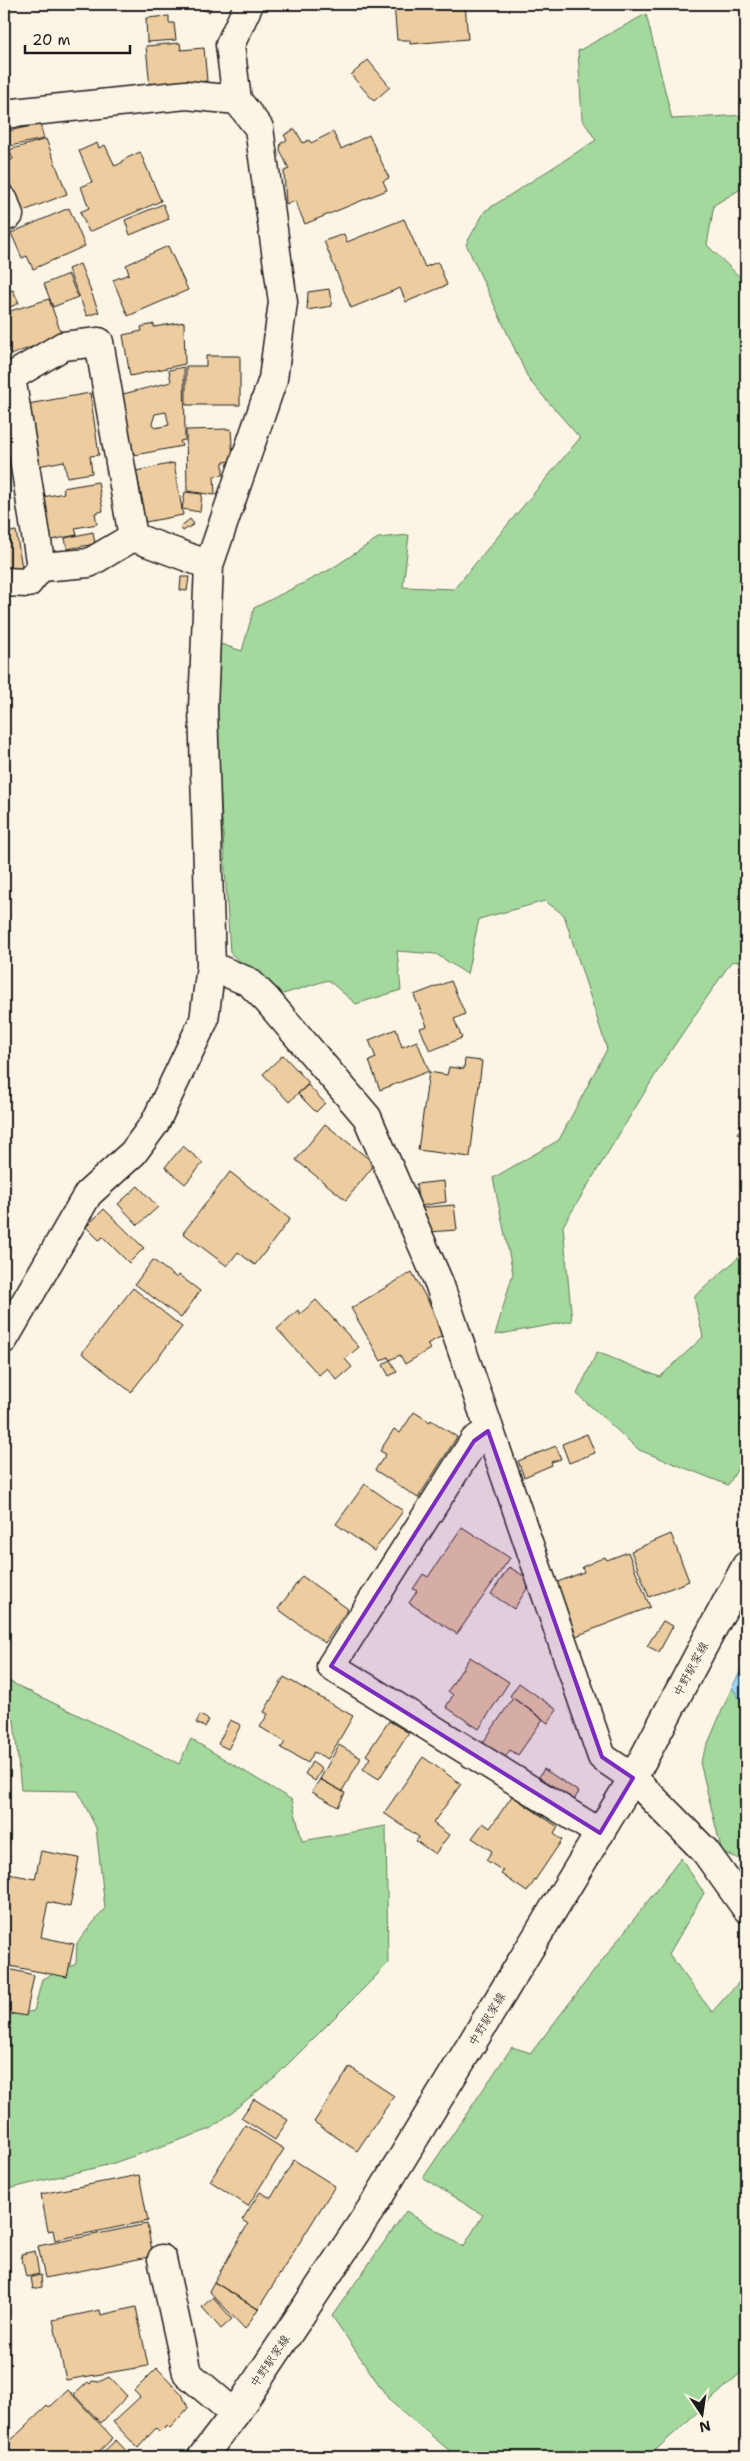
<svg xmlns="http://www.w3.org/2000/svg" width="750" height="2461" font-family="'Shantell Sans','Klee One',sans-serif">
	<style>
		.green { fill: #a4d99d; stroke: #607a5c }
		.water { fill: #9bd7fc; stroke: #688ca2 }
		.building { fill: #edcd9f; stroke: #1c1c1c; fill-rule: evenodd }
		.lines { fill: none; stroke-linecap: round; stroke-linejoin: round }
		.street-casing { stroke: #1c1c1c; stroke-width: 31 }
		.secondary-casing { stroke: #1c1c1c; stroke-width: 31 }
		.street { stroke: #fcf5e5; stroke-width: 28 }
		.secondary { stroke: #fcf5e5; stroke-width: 28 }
		.marked { fill: #7b2cbf; fill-opacity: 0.2; stroke: #7b2cbf; stroke-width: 4; stroke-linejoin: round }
		.labels { text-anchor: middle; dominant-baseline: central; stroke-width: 4; stroke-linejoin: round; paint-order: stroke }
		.street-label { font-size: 12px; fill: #1c1c1c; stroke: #fcf5e5 }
	</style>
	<rect width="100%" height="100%" fill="#fcf5e5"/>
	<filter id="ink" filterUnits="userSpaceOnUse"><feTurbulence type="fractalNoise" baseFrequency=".02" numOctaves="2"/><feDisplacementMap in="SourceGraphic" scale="10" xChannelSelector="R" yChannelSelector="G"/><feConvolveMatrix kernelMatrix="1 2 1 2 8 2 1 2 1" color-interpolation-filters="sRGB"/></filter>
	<g filter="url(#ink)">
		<path class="green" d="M646 14 672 119 746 115V186L714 205 707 245 746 283V960L731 962 665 1059 563 1226 572 1321 495 1335 513 1273 493 1178 559 1140 607 1049 564 915 545 901 479 919 467 974 436 954 397 951 401 990 356 1004 328 980 280 995 230 953 215 700 221 644 242 651 254 608 331 569 378 538 409 535 403 587 454 589 580 438 529 380 466 244 485 211 596 140 582 119 578 51Z
			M746 1251V1455L728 1485 639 1450 577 1394 597 1352 660 1377 703 1337 694 1297Z
			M4 1679 179 1764 191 1739 292 1800 302 1841 386 1826 388 1964 276 2076 211 2129 111 2164 4 2190V2016L34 2011 42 1979 76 1964 77 1943 105 1908 96 1828 78 1791 21 1790 14 1720 4 1719Z
			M732 1687 746 1709V1862L722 1852 700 1762Z
			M681 1858 704 1893 669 1954 712 2012 746 1974V2368L648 2457H457L390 2401 332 2316 406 2211 463 2247 483 2215 423 2178 512 2047 531 2053Z"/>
		<path class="water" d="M746 1661V1709L732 1687Z"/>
		<path class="building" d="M191 4H213L209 12Z
			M394 4H465L468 39 410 44V40H397Z
			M169 16V23H174L176 40 147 42 146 18Z
			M180 43 181 50 204 48 207 81 150 87 146 46Z
			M368 60 390 87 374 101 351 75Z
			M40 124 44 139 10 146 9 141 4 142V132Z
			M295 129 303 143 309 140 311 143 333 132 341 149 369 135 389 178 383 181 387 190 305 224 295 201 286 205 284 171 289 169 280 150 281 143 287 140 284 135Z
			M46 139 67 194 21 212 4 168V163L13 159 9 150Z
			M97 143 99 148 105 145 115 166 123 162V160L140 152 161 201 89 232 80 212 89 208 81 187 92 182 79 151Z
			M163 204 169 219 130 235 125 220Z
			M69 208 85 246 33 269 27 256 22 258 11 233Z
			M404 219 425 267 438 262 447 285 406 302 400 288 351 308 324 241 344 234 347 242Z
			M168 246 188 290 128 316 113 280 129 274 126 265Z
			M80 264 99 312 87 316 68 269Z
			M68 274 78 297 53 307 44 284Z
			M329 289 332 306 307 310 308 292Z
			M13 290 19 303 4 310V294Z
			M49 299 62 336 10 355 4 337V317L11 314 10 311Z
			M184 322 185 364 130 376 123 335 142 331 141 327 154 324V327Z
			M206 356H240V405H186V366H206Z
			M184 367 185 440 180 441 182 446 135 455 134 451 130 452 119 395 171 382 169 370ZM166 412 169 425 155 428 152 424 155 414Z
			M90 393 99 455 90 456 92 473 67 477 64 461 38 466 28 404Z
			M231 429 233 461 223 462V475L214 476 215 495 187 491 186 430Z
			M174 463 183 515 140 523 135 505 143 503 136 471Z
			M98 482 103 511 95 513 97 524 75 528 77 535 51 540 43 497 64 493 63 488Z
			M185 492 202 494 200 512 182 509Z
			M190 519 194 524 183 531 180 527Z
			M16 531 23 574 4 577V533Z
			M93 532 95 544 67 549 65 538Z
			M181 577H189L187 591 180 590Z
			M451 981 465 1014 454 1019 462 1038 430 1051 420 1028 427 1026 414 995Z
			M396 1029 402 1047 417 1041 429 1071 380 1090 369 1061 376 1058 369 1040Z
			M283 1055 309 1083 289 1102 263 1074Z
			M465 1059 482 1061 470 1157 418 1150 429 1072 447 1075 449 1067 464 1069Z
			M308 1085 325 1103 316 1112 298 1094Z
			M746 1123V1141L737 1133Z
			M325 1124 375 1164 346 1200 296 1160Z
			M183 1146 203 1163 185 1184 165 1167Z
			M230 1172 290 1219 255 1265 238 1252 227 1266 183 1233Z
			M444 1181 446 1202 419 1206 416 1184Z
			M138 1186 158 1207 138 1225 118 1204Z
			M454 1205 457 1230 428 1232 417 1208Z
			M104 1209 144 1248 129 1263 103 1237 99 1240 86 1227Z
			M153 1260 177 1278 179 1275 200 1291 181 1318 135 1284Z
			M412 1272 446 1334 427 1344 430 1349 405 1364 400 1355 390 1360 388 1357 381 1361 351 1308Z
			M133 1288 182 1327 131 1392 82 1353Z
			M316 1300 359 1347 345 1359 352 1367 337 1380 327 1368 319 1375 277 1329 298 1310 300 1314Z
			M390 1360 397 1372 389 1376 383 1365Z
			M414 1412 430 1422 431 1420 457 1437 418 1498 375 1470 386 1454 380 1451 394 1429 400 1433Z
			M587 1434 595 1453 569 1463 562 1444Z
			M556 1446 561 1459 551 1462 552 1465 524 1477 518 1461Z
			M365 1484 403 1511 374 1551 336 1524Z
			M462 1527 510 1558 457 1634 409 1603 417 1591 413 1589 423 1574 428 1577Z
			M671 1534 689 1581 649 1597 631 1551Z
			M628 1552 650 1607 576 1636 555 1583 584 1572 582 1567 605 1557 607 1560Z
			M509 1567 532 1581 514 1609 491 1594Z
			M302 1576 348 1609 325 1643 278 1609Z
			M663 1621 673 1626 659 1652 647 1646Z
			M470 1657 509 1682 479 1729 446 1707 453 1695 448 1691Z
			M284 1677 353 1716 328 1759 314 1752 308 1763 281 1748 285 1742 260 1727 268 1714 264 1712Z
			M519 1683 557 1710 548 1723 510 1696Z
			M513 1698 543 1719 518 1755 510 1750 502 1762 480 1747Z
			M200 1715 209 1720 205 1727 196 1723Z
			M230 1720 241 1725 228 1749 218 1744Z
			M389 1721 409 1733 379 1779 363 1769 370 1758 366 1755Z
			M339 1745 361 1758 342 1791 320 1779Z
			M423 1757 461 1784 433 1823 449 1835 435 1854 416 1841 419 1837 384 1813Z
			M312 1762 322 1769 315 1781 305 1774Z
			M544 1769 579 1792 572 1803 537 1780Z
			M320 1779 345 1793 338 1807 312 1792Z
			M512 1796 558 1827 554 1834 562 1840 527 1892 501 1874 503 1871 486 1860 492 1851 472 1838 483 1823 490 1828Z
			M41 1851 79 1858 70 1907 48 1902 41 1937 74 1944 67 1977 4 1965V1873L35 1879Z
			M4 1968 34 1975 26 2016 4 2012Z
			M350 2067 394 2096 357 2151 314 2122Z
			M254 2099 288 2120 275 2140 241 2118Z
			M245 2125 284 2149 248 2206 210 2181Z
			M294 2160 335 2186 258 2309 214 2282 248 2224 242 2220 260 2192 271 2198Z
			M139 2175 148 2221 55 2240 53 2230 48 2231 41 2194Z
			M147 2224 153 2256 45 2278 38 2246Z
			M35 2251 39 2274 26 2277 21 2254Z
			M41 2275 42 2287 33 2289 31 2277Z
			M214 2282 258 2309 245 2329 209 2291Z
			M213 2297 232 2319 221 2329 202 2307Z
			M136 2307 148 2366 66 2380 53 2320 100 2310 101 2315Z
			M157 2368 182 2394 188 2408 170 2428 167 2425 160 2432 156 2428 138 2448 113 2422 140 2397 134 2391Z
			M109 2377 127 2396 101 2423 74 2395 88 2382 90 2384 92 2381 99 2382Z
			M68 2390 113 2438 93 2457H4V2447L47 2406 49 2408Z
			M116 2440 132 2457H98Z"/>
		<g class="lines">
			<g class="street-casing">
				<path id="street" d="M4 114 186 95 237 100
					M4 201 9 215 4 217
					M133 537 89 563 41 567 11 377 63 346 99 342 133 537 209 565
					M4 582 28 583 41 567
					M211 966 249 982 267 1000 367 1117 439 1283 602 1757 633 1778 705 1851 746 1908
					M4 1339 88 1194 133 1153 155 1123 204 1020 211 966 203 708 209 565 273 379 283 302 259 128 237 100 230 45 249 4
					M488 1431 474 1441 331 1666 600 1833
					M162 2259 187 2373 235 2414"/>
			</g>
			<g class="secondary-casing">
				<path id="secondary" d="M202 2457 235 2414 375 2203 633 1778 746 1566"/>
			</g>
			<use href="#street" class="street"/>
			<use href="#secondary" class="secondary"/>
		</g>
	</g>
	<path class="marked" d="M488 1431 602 1757 633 1778 600 1833 331 1666 474 1441Z"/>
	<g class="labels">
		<g class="street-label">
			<text transform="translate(691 1669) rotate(-62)">中野駅家線</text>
			<text transform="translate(487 2019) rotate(-59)">中野駅家線</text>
			<text transform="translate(270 2361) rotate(-56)">中野駅家線</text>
		</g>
	</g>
	<rect width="750" height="2461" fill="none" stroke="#fcf5e5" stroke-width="20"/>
	<rect x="10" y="10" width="730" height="2441" fill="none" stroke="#1c1c1c" stroke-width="2" filter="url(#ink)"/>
	<g transform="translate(702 2414) rotate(167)" stroke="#fcf5e5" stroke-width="4" paint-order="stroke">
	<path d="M0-4L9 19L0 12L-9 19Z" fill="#1c1c1c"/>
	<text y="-8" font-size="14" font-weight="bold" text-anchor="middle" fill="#1c1c1c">N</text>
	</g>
	<path d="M25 45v8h105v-8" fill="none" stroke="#1c1c1c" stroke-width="2.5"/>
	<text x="32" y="45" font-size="15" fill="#1c1c1c" stroke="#fcf5e5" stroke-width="4" paint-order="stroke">20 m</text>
</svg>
